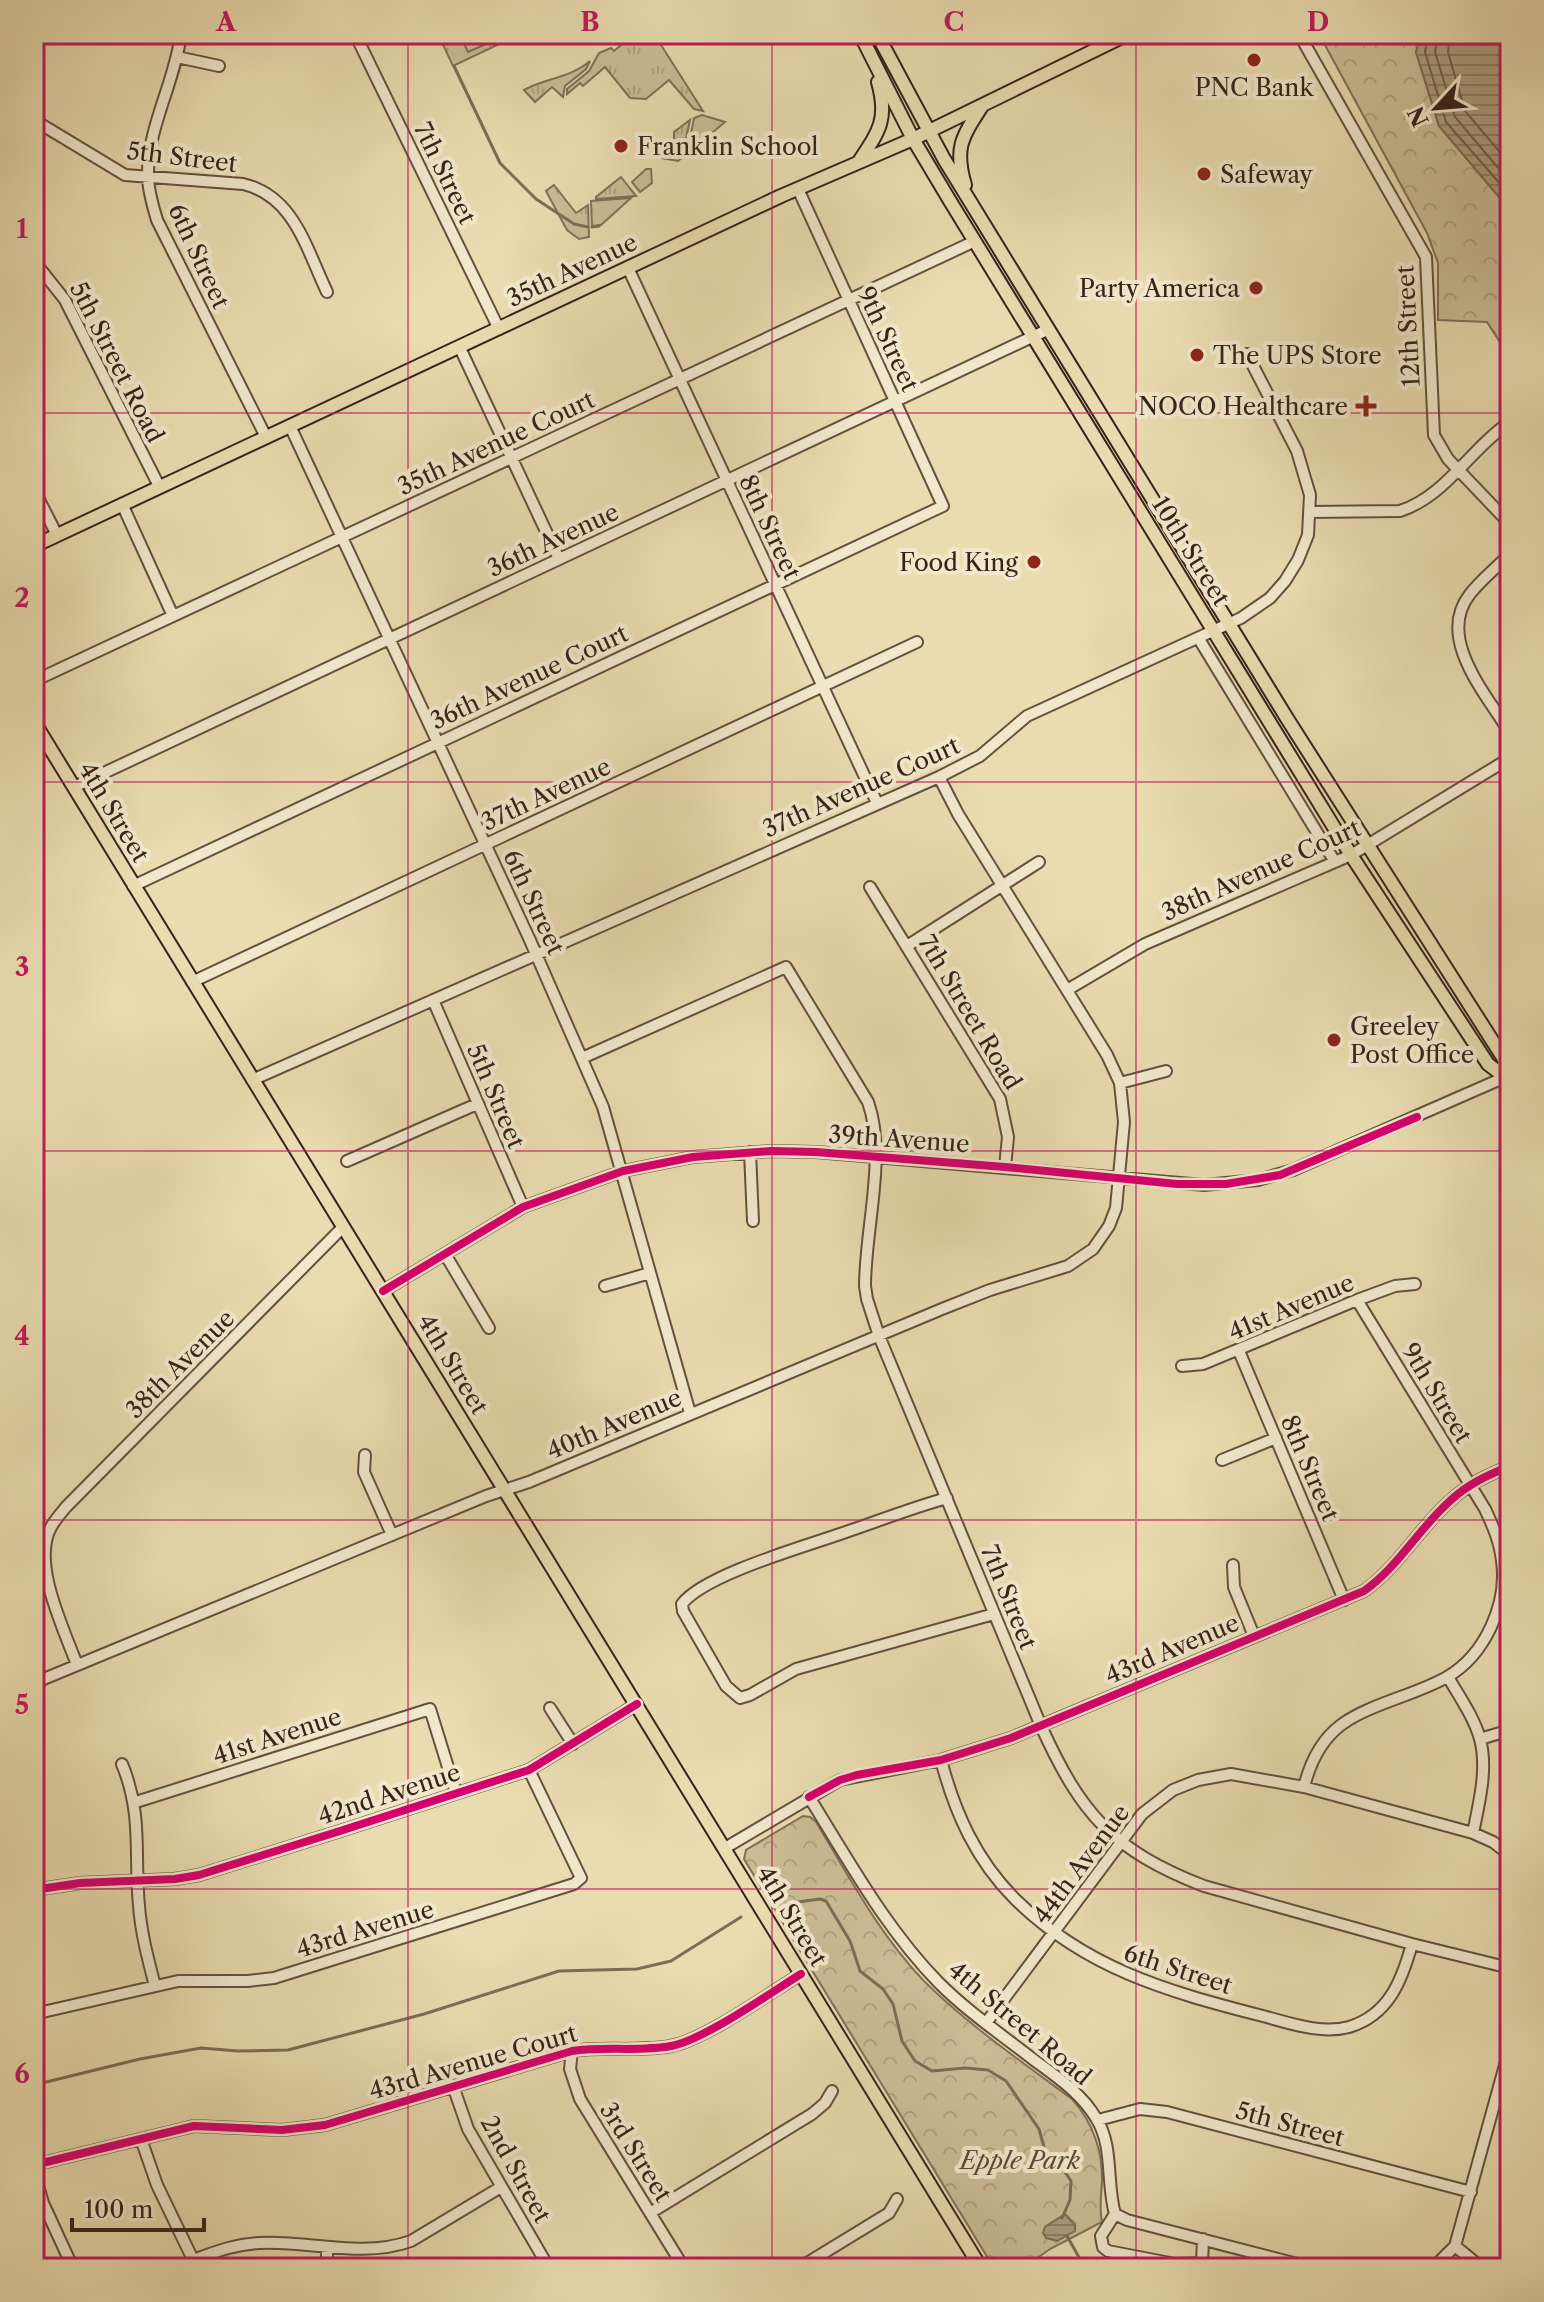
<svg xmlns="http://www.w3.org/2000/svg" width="1544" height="2302" font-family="'Libre Caslon Text',serif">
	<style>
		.grass { fill: url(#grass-tufts); stroke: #827058; stroke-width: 2 }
		.forest { fill: url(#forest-crowns); stroke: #827058; stroke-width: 2 }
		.garden { fill: #cbbd96; stroke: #827058; stroke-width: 2 }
		.water { fill: url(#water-rules); stroke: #7e6c55; stroke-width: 2 }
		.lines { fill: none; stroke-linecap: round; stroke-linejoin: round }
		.shore { stroke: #72604b; stroke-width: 2 }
		.stream { stroke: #7e6c55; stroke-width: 3 }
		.minor-casing { stroke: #64513f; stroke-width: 14 }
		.major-casing { stroke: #382319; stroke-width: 16 }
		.minor { stroke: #f1e8cc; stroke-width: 10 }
		.major { stroke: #e9dcb0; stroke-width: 12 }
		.cycleway-casing { stroke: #f1e8cc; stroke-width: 13 }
		.cycleway { stroke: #d6006c; stroke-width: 8 }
		.grid { fill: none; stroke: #c2185b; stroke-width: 2; stroke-opacity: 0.55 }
		.poi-dot { fill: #8f2418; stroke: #f1e8cc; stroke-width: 3 }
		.labels { text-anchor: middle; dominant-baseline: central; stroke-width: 8; stroke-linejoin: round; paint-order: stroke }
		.poi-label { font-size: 24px; fill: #382319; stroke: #f1e8cc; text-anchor: start }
		.street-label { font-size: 24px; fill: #382319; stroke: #f1e8cc }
		.park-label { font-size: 24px; font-style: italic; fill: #5d4a38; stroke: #f1e8cc }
		.neatline { fill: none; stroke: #c2185b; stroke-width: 3 }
		.grid-label { font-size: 26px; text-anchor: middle; font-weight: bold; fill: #c2185b }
	</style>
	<defs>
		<pattern id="grass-tufts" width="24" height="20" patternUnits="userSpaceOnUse" patternTransform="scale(2)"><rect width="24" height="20" fill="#cbbd96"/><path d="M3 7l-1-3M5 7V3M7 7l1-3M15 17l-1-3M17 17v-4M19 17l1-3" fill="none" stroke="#afa281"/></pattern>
		<pattern id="forest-crowns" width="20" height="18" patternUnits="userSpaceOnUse" patternTransform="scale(2)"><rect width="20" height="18" fill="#cbbd96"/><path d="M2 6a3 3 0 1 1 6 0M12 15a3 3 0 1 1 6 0" fill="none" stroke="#afa281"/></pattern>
		<pattern id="water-rules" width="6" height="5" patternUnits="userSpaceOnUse" patternTransform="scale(2)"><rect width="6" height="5" fill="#ad9d7d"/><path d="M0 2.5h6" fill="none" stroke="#8e8066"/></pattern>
	</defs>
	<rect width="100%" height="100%" fill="#e9dcb0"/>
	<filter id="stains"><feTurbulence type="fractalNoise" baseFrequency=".0025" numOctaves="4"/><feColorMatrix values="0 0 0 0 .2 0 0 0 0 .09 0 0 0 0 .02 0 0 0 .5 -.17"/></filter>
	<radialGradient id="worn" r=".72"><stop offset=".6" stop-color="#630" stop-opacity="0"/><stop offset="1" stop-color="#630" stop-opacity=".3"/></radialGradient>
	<path class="grass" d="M438 34H520L453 66Z
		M633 34H654L703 111 694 109 669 80 646 99 630 98 605 67 583 86 580 83 567 94V89L589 71 599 53 611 48 614 51 627 40 630 42Z
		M590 61 586 69 565 86 563 97 552 87 535 102 524 90C546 78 570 78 590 61Z
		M702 115 725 122 687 154 694 118Z
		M690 120 682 158 678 161 656 157 654 152 668 147 674 142V132Z
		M646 169H651L652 183 640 192 632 182Z
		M621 177 636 196 596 199V197Z
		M554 185 576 213 588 205 589 237 579 239 567 230 546 191Z
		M631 198 601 225 592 226 591 201Z"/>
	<path class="forest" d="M1319 34H1421L1416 52 1439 126 1499 197 1510 204V351L1507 353 1487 322 1438 320V263L1427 233Z
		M803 1816 810 1817 816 1822C848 1875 879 1934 923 1980 968 2025 1021 2061 1072 2099 1093 2122 1103 2152 1102 2183 1101 2198 1099 2208 1102 2222L1050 2249 1023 2268H994L744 1859 746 1850Z"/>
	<path class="garden" d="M459 34H509L468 52Z"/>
	<path class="water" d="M1421 34H1510V204L1499 197 1439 126 1416 52Z
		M1065 2214 1075 2225V2231L1057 2241 1046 2238 1043 2233 1045 2227Z"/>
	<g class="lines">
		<path class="shore" d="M1428 34 1425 52 1446 122 1510 195
			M1438 34 1435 52 1455 117 1510 182
			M1450 34 1448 52 1465 111 1510 164"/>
		<path class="stream" d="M454 66 500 163 536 199 574 224 588 227
			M592 227 599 226
			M791 1903 820 1899 826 1901 850 1941 860 1971 883 1989 893 2004 902 2041 915 2061 932 2071 965 2068 988 2070 1006 2081 1039 2129 1046 2154 1061 2166 1071 2181 1070 2200 1062 2218
			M34 2085 140 2059 201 2048 238 2051 288 2050 424 2014 559 1971 637 1969 671 1961 741 1917
			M1067 2236 1085 2268"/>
		<g class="minor-casing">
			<path id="minor" d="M181 34C175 82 147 128 148 176 148 191 153 206 157 220L266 437
				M355 34 499 329
				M1299 34 1426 257 1434 435 1448 459 1510 524
				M177 57 219 66
				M34 120 125 175 243 184C294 196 306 248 327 292
				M34 261 65 300 159 486
				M628 268 877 803
				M460 348 559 559
				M290 426 529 938 603 1107 690 1413
				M34 490 57 535
				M122 504 173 616
				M1310 512 1400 511C1446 496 1471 448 1510 422
				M1510 554C1497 567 1481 580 1470 594 1435 638 1487 695 1510 733
				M1199 639 1335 862
				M34 681 975 241
				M74 787 1049 329
				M133 886 943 506 798 189
				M870 887 1000 1099 1008 1137 1005 1167
				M907 946 1039 862
				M192 982 917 642
				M1067 990 1145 944 1351 855 1510 758
				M433 1000 523 1207
				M582 1058 786 967 868 1102C887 1155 865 1229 865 1286L867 1299 879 1336 1041 1726C1081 1814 1112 1850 1204 1886L1412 1944 1510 1968
				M252 1080 939 777 980 756 1027 716 1241 618 1270 598 1285 581 1298 560 1308 535 1310 495 1297 451 1247 354
				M1120 1083 1166 1071
				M750 1152 753 1221
				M347 1161 477 1104
				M445 1254 489 1328
				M605 1286 650 1273
				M383 1291 523 1207 623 1171 693 1157 771 1151 816 1152 1204 1185 1258 1180 1293 1170 1510 1075
				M1239 1351 1344 1600
				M1182 1366 1203 1364 1357 1300 1395 1286 1415 1284
				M365 1455 364 1472 392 1535
				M1222 1460 1276 1438
				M947 1498C911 1508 876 1522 840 1534 803 1547 704 1575 682 1604L683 1611 726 1686 740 1698 750 1695 796 1669 994 1614
				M1233 1565 1234 1587 1254 1636
				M77 1665C64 1629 31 1563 51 1527 55 1520 61 1513 66 1507L343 1227
				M1448 1677C1459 1696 1474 1717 1480 1739 1488 1769 1479 1803 1473 1833
				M34 1683 486 1496 529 1482 942 1309 990 1290 1068 1266 1093 1249 1109 1226 1116 1208 1124 1122 1120 1083 1107 1055 958 814 939 777
				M550 1708 573 1744
				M1480 1739 1510 1730
				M941 1760C955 1813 976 1860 1015 1899 1085 1968 1166 1991 1259 2015 1287 2022 1320 2035 1349 2027 1389 2015 1402 1980 1412 1944
				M122 1764C143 1815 134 1854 139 1906 141 1933 148 1959 155 1986
				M1304 1787C1310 1763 1321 1740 1341 1725 1369 1704 1416 1695 1447 1677 1485 1655 1508 1604 1502 1561 1500 1542 1493 1526 1485 1509L1357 1300
				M809 1797C849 1861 886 1929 939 1983 968 2012 1002 2035 1034 2060 1057 2077 1081 2093 1096 2118 1114 2146 1106 2183 1115 2214
				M136 1802 430 1709 456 1793
				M725 1848 840 1780 941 1760 1011 1738 1364 1591C1399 1566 1419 1528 1451 1500 1468 1484 1488 1475 1510 1466
				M34 1890 80 1883 175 1879 199 1875 340 1831 529 1770 637 1704
				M34 2014 178 1981H248L274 1978 574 1884 581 1878 529 1770
				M986 2023 1142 1814 1173 1790 1198 1780 1231 1774 1304 1787 1473 1833 1493 1842 1510 1855
				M572 2051 570 2069 580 2099 684 2268
				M453 2086 468 2129 549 2268
				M1098 2120 1140 2109 1167 2112 1471 2192
				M141 2139 157 2185 197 2268
				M34 2165 194 2126 282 2130 325 2125 572 2051C605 2046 639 2052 671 2046 704 2040 770 1993 801 1974
				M34 2172 43 2203 73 2268
				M650 2213 812 2114 825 2103 832 2091
				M1115 2214 1127 2220 1313 2268
				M1115 2214 1101 2236 1103 2247 1108 2251 1175 2264 1202 2263 1204 2268
				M1455 2246 1482 2268
				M193 2260C215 2252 235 2244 259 2243 310 2240 360 2259 411 2241L501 2187
				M1202 2263 1203 2239
				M327 2268V2248
				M799 2268 889 2213 897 2199
				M1433 2268 1455 2246 1510 2047"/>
		</g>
		<g class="major-casing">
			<path id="major" d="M860 34 913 139 950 201 1351 855 1488 1064 1506 1078 1510 1085
				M877 34 944 159 1288 720 1504 1059 1506 1078
				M860 160C880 130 888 118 878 82
				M965 185C954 148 962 137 982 106
				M34 546 781 196 913 139 1128 34
				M34 722 981 2268"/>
		</g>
		<use href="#minor" class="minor"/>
		<use href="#major" class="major"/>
		<g class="cycleway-casing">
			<path id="cycleway" d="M383 1291 523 1207 623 1171 693 1157 771 1151 816 1152 1005 1167 1177 1184H1226L1280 1175 1417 1117
				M809 1797 840 1780 857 1775 941 1760 1011 1738 1364 1591C1399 1566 1419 1528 1451 1500 1468 1484 1488 1475 1510 1466
				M34 1890 80 1883 175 1879 199 1875 340 1831 529 1770 637 1704
				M34 2165 194 2126 282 2130 325 2125 572 2051C605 2046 639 2052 671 2046 704 2040 770 1993 801 1974"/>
		</g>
		<use href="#cycleway" class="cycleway"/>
	</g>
	<path class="grid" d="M408 34V2268M772 34V2268M1136 34V2268M34 413H1510M34 782H1510M34 1151H1510M34 1520H1510M34 1889H1510"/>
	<g class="poi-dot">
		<circle cx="1254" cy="60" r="8"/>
		<circle cx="621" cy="146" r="8"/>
		<circle cx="1204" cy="174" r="8"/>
		<circle cx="1256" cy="288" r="8"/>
		<circle cx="1197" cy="355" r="8"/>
		<path d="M1362 394h8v8h8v8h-8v8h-8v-8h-8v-8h8z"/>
		<circle cx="1034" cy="562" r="8"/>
		<circle cx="1334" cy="1040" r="8"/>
	</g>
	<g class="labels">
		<g class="poi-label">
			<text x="1254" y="87" text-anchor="middle">PNC Bank</text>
			<text x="637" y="146">Franklin School</text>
			<text x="1220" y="174">Safeway</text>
			<text x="1240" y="288" text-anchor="end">Party America</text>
			<text x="1213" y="355">The UPS Store</text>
			<text x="1348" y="406" text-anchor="end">NOCO Healthcare</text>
			<text x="1018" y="562" text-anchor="end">Food King</text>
			<text x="1350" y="1026">Greeley<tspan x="1350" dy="28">Post Office</tspan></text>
		</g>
		<g class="street-label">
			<text transform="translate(182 157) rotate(7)">5th Street</text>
			<text transform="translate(445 173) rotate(64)">7th Street</text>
			<text transform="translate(199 256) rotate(65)">6th Street</text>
			<text transform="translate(572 270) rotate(-25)">35th Avenue</text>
			<text transform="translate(1408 326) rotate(-93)">12th Street</text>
			<text transform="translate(888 339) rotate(65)">9th Street</text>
			<text transform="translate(117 362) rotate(63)">5th Street Road</text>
			<text transform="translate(496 443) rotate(-25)">35th Avenue Court</text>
			<text transform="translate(770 527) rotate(65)">8th Street</text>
			<text transform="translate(553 540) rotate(-25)">36th Avenue</text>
			<text transform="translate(1191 551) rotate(58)">10th Street</text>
			<text transform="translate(529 677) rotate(-25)">36th Avenue Court</text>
			<text transform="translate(861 787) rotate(-24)">37th Avenue Court</text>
			<text transform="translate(546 794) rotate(-25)">37th Avenue</text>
			<text transform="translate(114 812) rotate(59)">4th Street</text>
			<text transform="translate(1261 870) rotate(-24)">38th Avenue Court</text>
			<text transform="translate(534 902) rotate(65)">6th Street</text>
			<text transform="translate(970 1012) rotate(59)">7th Street Road</text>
			<text transform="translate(496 1096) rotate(67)">5th Street</text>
			<text transform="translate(899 1139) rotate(4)">39th Avenue</text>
			<text transform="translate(1291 1307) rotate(-23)">41st Avenue</text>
			<text transform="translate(180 1364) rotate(-45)">38th Avenue</text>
			<text transform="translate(453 1364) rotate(59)">4th Street</text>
			<text transform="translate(1437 1393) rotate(59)">9th Street</text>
			<text transform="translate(614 1424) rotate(-23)">40th Avenue</text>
			<text transform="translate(1310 1468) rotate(67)">8th Street</text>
			<text transform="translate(1009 1597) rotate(68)">7th Street</text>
			<text transform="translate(1172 1649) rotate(-23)">43rd Avenue</text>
			<text transform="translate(277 1736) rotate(-18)">41st Avenue</text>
			<text transform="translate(389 1794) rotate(-18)">42nd Avenue</text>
			<text transform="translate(1081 1864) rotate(-53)">44th Avenue</text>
			<text transform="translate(792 1916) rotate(59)">4th Street</text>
			<text transform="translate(365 1929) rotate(-17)">43rd Avenue</text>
			<text transform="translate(1178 1969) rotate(18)">6th Street</text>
			<text transform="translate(1020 2023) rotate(40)">4th Street Road</text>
			<text transform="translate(473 2062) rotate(-16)">43rd Avenue Court</text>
			<text transform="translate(1290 2124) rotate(15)">5th Street</text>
			<text transform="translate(636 2152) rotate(58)">3rd Street</text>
			<text transform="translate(516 2169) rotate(61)">2nd Street</text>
		</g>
		<g class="park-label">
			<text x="1020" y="2160">Epple Park</text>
		</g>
	</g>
	<rect width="1544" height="2302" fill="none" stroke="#e9dcb0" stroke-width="88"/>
	<g transform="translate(1436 108) rotate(244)" stroke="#f1e8cc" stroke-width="6" paint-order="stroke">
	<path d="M0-6L14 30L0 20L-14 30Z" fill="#382319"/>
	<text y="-12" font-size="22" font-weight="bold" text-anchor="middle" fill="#382319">N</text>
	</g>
	<path d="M72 2218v12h132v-12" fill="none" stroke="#382319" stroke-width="4"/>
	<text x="84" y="2218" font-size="24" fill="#382319" stroke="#f1e8cc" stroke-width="6" paint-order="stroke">100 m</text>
	<rect x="44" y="44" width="1456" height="2214" class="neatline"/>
	<g class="grid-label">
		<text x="226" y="31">A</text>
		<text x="590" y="31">B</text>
		<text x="954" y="31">C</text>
		<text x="1318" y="31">D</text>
		<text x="22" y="238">1</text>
		<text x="22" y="607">2</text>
		<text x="22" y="976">3</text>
		<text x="22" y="1345">4</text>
		<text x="22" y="1714">5</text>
		<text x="22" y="2083">6</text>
	</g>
	<rect width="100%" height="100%" filter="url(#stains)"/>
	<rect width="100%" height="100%" fill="url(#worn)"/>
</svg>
